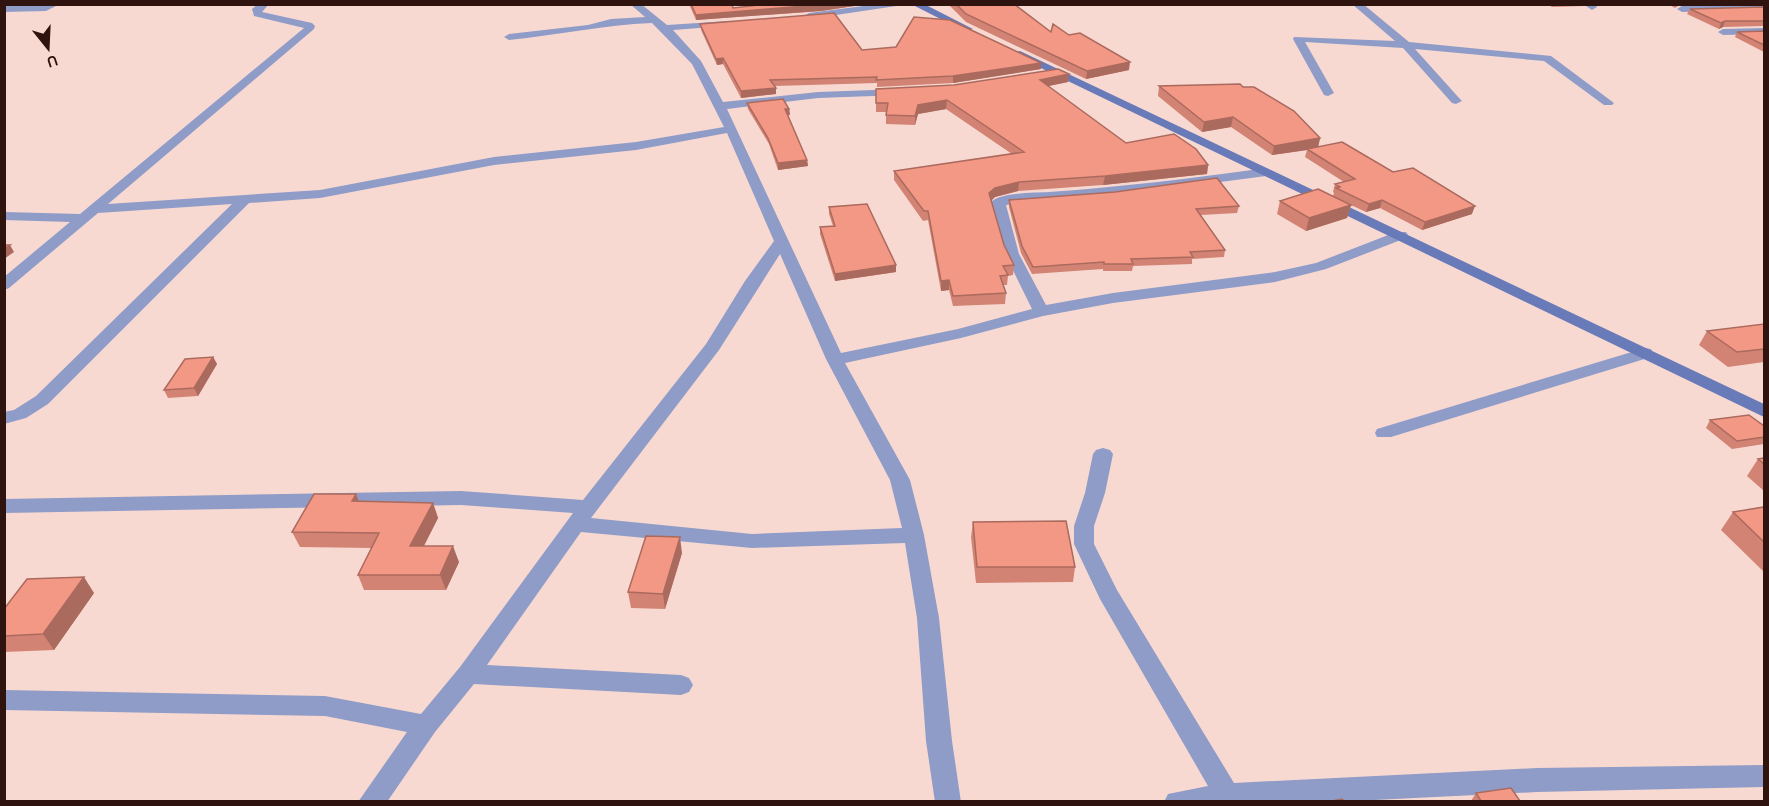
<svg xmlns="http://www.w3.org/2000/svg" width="1769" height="806" font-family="Karla,sans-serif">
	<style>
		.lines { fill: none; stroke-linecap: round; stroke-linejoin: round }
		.minor { fill: #8f9cc7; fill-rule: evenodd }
		.secondary { fill: #697ab8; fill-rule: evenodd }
		.wall { fill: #d28373 }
		.shaded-wall { fill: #ab6a5e }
		.building { fill: #f49886; stroke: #ab6a5e; stroke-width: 1.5 }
	</style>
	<rect width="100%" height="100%" fill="#f8d9d2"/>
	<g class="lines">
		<path class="minor" d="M60 4 46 11 4 12V6Z
			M258 4H269L262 12 312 23 315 26 314 29 108 204 320 190 494 157 636 142 724 127 692 64 652 23C604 25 557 35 509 40L504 37 509 34 588 25 611 19 645 17 630 4H641L667 25 729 21V25L725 26 673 30 701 61 723 102 818 92 901 89 907 92 901 95 818 98 727 109 841 353 958 329 1032 309 1005 254 991 202C1001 192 1035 193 1049 192 1122 187 1194 178 1266 168L1273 172 1266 176 1114 196 1006 205 1019 254 1046 305 1113 293 1275 272 1316 263 1396 232H1406L1408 235 1406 238 1326 269 1275 282 1113 303 1043 316 961 338 845 363 910 480 924 535 939 618 952 741 961 802H935L926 741 917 618 905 543 752 548 581 532 487 665 681 675 689 678 693 685 689 692 681 695 474 684 435 732 387 802H358L407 732 325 716 4 710V690L325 696 421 714 460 667 573 513 461 505 4 513V499L461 491 583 500 706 344 745 281 774 241 727 133 636 150 494 165 320 198 249 203 48 404 26 418 4 424V412L14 410 36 396 232 204 98 213 9 288 4 290V277L70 222 4 220V212L80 214 304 28 254 16 252 9ZM780 254 826 359 890 480 902 528 752 534 591 518 719 350Z
			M879 4H910L809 19 804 16 809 13Z
			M1352 4H1363L1409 42 1551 56 1614 103 1612 105H1604L1544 61 1415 49 1460 99 1462 101 1456 104 1452 103 1403 48 1305 42 1334 93 1328 96 1324 95 1293 39 1294 37 1395 41Z
			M1583 4H1595L1597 7 1592 10Z
			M1764 4V10L1682 12 1677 9 1682 6Z
			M1764 28V34L1723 35 1718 32 1723 29Z
			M1645 348 1651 349 1653 353 1651 357 1391 437H1377L1375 433 1377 429Z
			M1103 448 1110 450 1113 454 1105 493 1094 526V544L1117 590 1234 783 1537 768 1764 765V787L1537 792 1334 802H1164L1168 794 1208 786 1100 599 1074 544V526L1085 493 1093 454 1096 450Z"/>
		<path class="secondary" d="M911 4H924L973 29 964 31Z
			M1020 51 1764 404V417L1016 56V52Z"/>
	</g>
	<path class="wall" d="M689 4H732L733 8 769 4 861 5 821 11 696 20Z
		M948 4H1014L1051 32 1069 35 1129 70 1086 79 966 22Z
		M1547 4H1583V6L1552 7Z
		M1598 4H1656L1599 6Z
		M1668 4H1681L1675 8Z
		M1764 7V26L1723 27 1719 29 1687 14 1690 9Z
		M700 24 862 50 1041 69 953 83 877 87V83L775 86 776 94 741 98 723 64 717 65 701 30Z
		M1764 31V52L1735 37 1737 32Z
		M1068 82 1048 86 1126 143 1208 165 1207 174 1103 185 1018 191 995 197 991 200 1004 245 1014 265 1013 275 1008 276 1007 285H1003L1006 293 1005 304 953 306 949 290 941 291 928 220 923 221 894 180V171L1012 154 946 109 918 114 915 125 886 124V112H876V89Z
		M1159 86 1243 87 1320 138 1318 147 1393 172 1472 214 1422 230 1380 208 1366 212 1351 205 1347 218 1306 231 1277 214 1280 201 1333 196 1334 193 1333 192 1335 184 1344 182 1305 157 1307 150 1272 155 1231 127 1202 132 1158 96Z
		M747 103 789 109 790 115H788L807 160 808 166 778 170 769 144 748 109Z
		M1009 200 1239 206 1237 213 1201 215 1225 250 1224 257 1192 259V264L1133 266 1132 271H1103V269L1032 274 1021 253 1009 207Z
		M829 207 896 265V272L835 281 820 234V227L833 226 829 214Z
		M1764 324V362L1728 367 1699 345 1707 331Z
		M213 357 217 364 198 396 168 398 164 390Z
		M1710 420 1764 426V444L1732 449 1706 428Z
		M1764 458V491L1747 476 1758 459Z
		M356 494 359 501 433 503 438 518 424 546 459 562 446 590H364L358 575 371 548 300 547 292 532Z
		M1764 507V572L1721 530 1733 512Z
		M973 522 1075 567 1073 582 976 583 971 537Z
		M682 553 665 609 631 608 628 592Z
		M94 593 54 650 4 652V609Z
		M1476 793 1520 801H1471Z"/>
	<path class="shaded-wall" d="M828 4 861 5 821 11 696 20V15Z
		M1725 21 1723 27 1719 29 1721 23Z
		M723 58V64L717 65 716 59Z
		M1130 62 1129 70 1086 79 1087 71Z
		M1041 63V69L953 83V76Z
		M1069 74 1068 82 1039 88 1040 80Z
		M776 88V94L741 98V91Z
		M947 100 946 109 918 114 915 125V116L918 105Z
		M785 109H789L790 115H786Z
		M1233 117 1231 127 1202 132 1204 122Z
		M1320 138 1318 148 1307 149V150L1272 155 1274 146Z
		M807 160 808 166 778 170V163Z
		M1208 165 1207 174 1103 185 1105 176Z
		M1019 182 1018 191 995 197 989 203V193L995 188Z
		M1382 200 1380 208 1366 212 1369 204Z
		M1351 205 1347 218 1306 231 1309 218Z
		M1475 206 1472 214 1422 230 1425 222Z
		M10 245 14 252 4 259V249Z
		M896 265V272L835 281V274Z
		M949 280V290L941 291V281Z
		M213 357 217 364 198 396 194 388Z
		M356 494 362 509 352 501Z
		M433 503 438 518 416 561 410 546Z
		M680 537 682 553 665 609 663 594Z
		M453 546 459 562 446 590 440 575Z
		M84 577 94 593 54 650 43 634Z"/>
	<path class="building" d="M691 4H732L733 8 769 4H828L696 15Z
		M956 4H1014L1051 32 1053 24 1069 35 1080 33 1130 62 1087 71 966 14Z
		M1764 7V21H1725L1721 23 1690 9Z
		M834 13 862 50 896 47 914 17 950 20 1041 63 953 76 876 80 877 77 770 80 776 88 741 91 723 58 716 59 700 24Z
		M1764 31V45L1737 32Z
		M1058 69 1069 74 1040 80 1126 143 1174 134 1196 149 1208 165 1105 176 1019 182 995 188 989 193 1004 245 1014 265 1003 266 1008 275 1000 276 1006 293 953 296 949 280 941 281 928 211H924L894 171 1024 152 947 100 918 105 915 116 886 115 888 103H876V89L954 85Z
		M1240 84 1243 87H1254L1294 111 1320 138 1274 146 1233 117 1204 122 1159 86Z
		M783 99 789 109H785L807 160 778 163 768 138 747 103Z
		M1342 142 1393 172 1413 168 1475 206 1425 222 1382 200 1369 204 1336 188 1340 187 1335 184 1355 179 1307 149Z
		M1217 178 1239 206 1196 209 1225 250 1190 252 1193 257 1131 259 1133 264H1104V262L1033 267 1022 246 1009 200 1115 192Z
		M1318 189 1351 205 1309 218 1280 201Z
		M867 204 896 265 835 274 820 227 835 226 829 207Z
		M4 245H10L4 249Z
		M1764 324V349L1737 352 1707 331Z
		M213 357 194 388 164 390 185 359Z
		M1749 415 1764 426V437L1737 441 1710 420Z
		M1764 458V464L1758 459Z
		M314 494H356L352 501 433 503 410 546H453L440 575H358L379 533 292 532Z
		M1764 507V542L1733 512Z
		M1066 521 1075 567H977L973 522Z
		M646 536 680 537 663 594 628 592Z
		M84 577 43 634 4 636V609L27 579Z
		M1511 788 1520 801H1481L1476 793Z
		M1342 799 1344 801H1332Z"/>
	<rect width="1769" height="806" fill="none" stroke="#2e130e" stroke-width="12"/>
	<g transform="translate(48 48) rotate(162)" stroke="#f8d9d2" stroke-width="4.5" paint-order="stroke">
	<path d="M0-4.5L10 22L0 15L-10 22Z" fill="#2e130e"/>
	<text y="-9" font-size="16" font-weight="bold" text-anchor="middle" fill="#2e130e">U</text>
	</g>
</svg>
